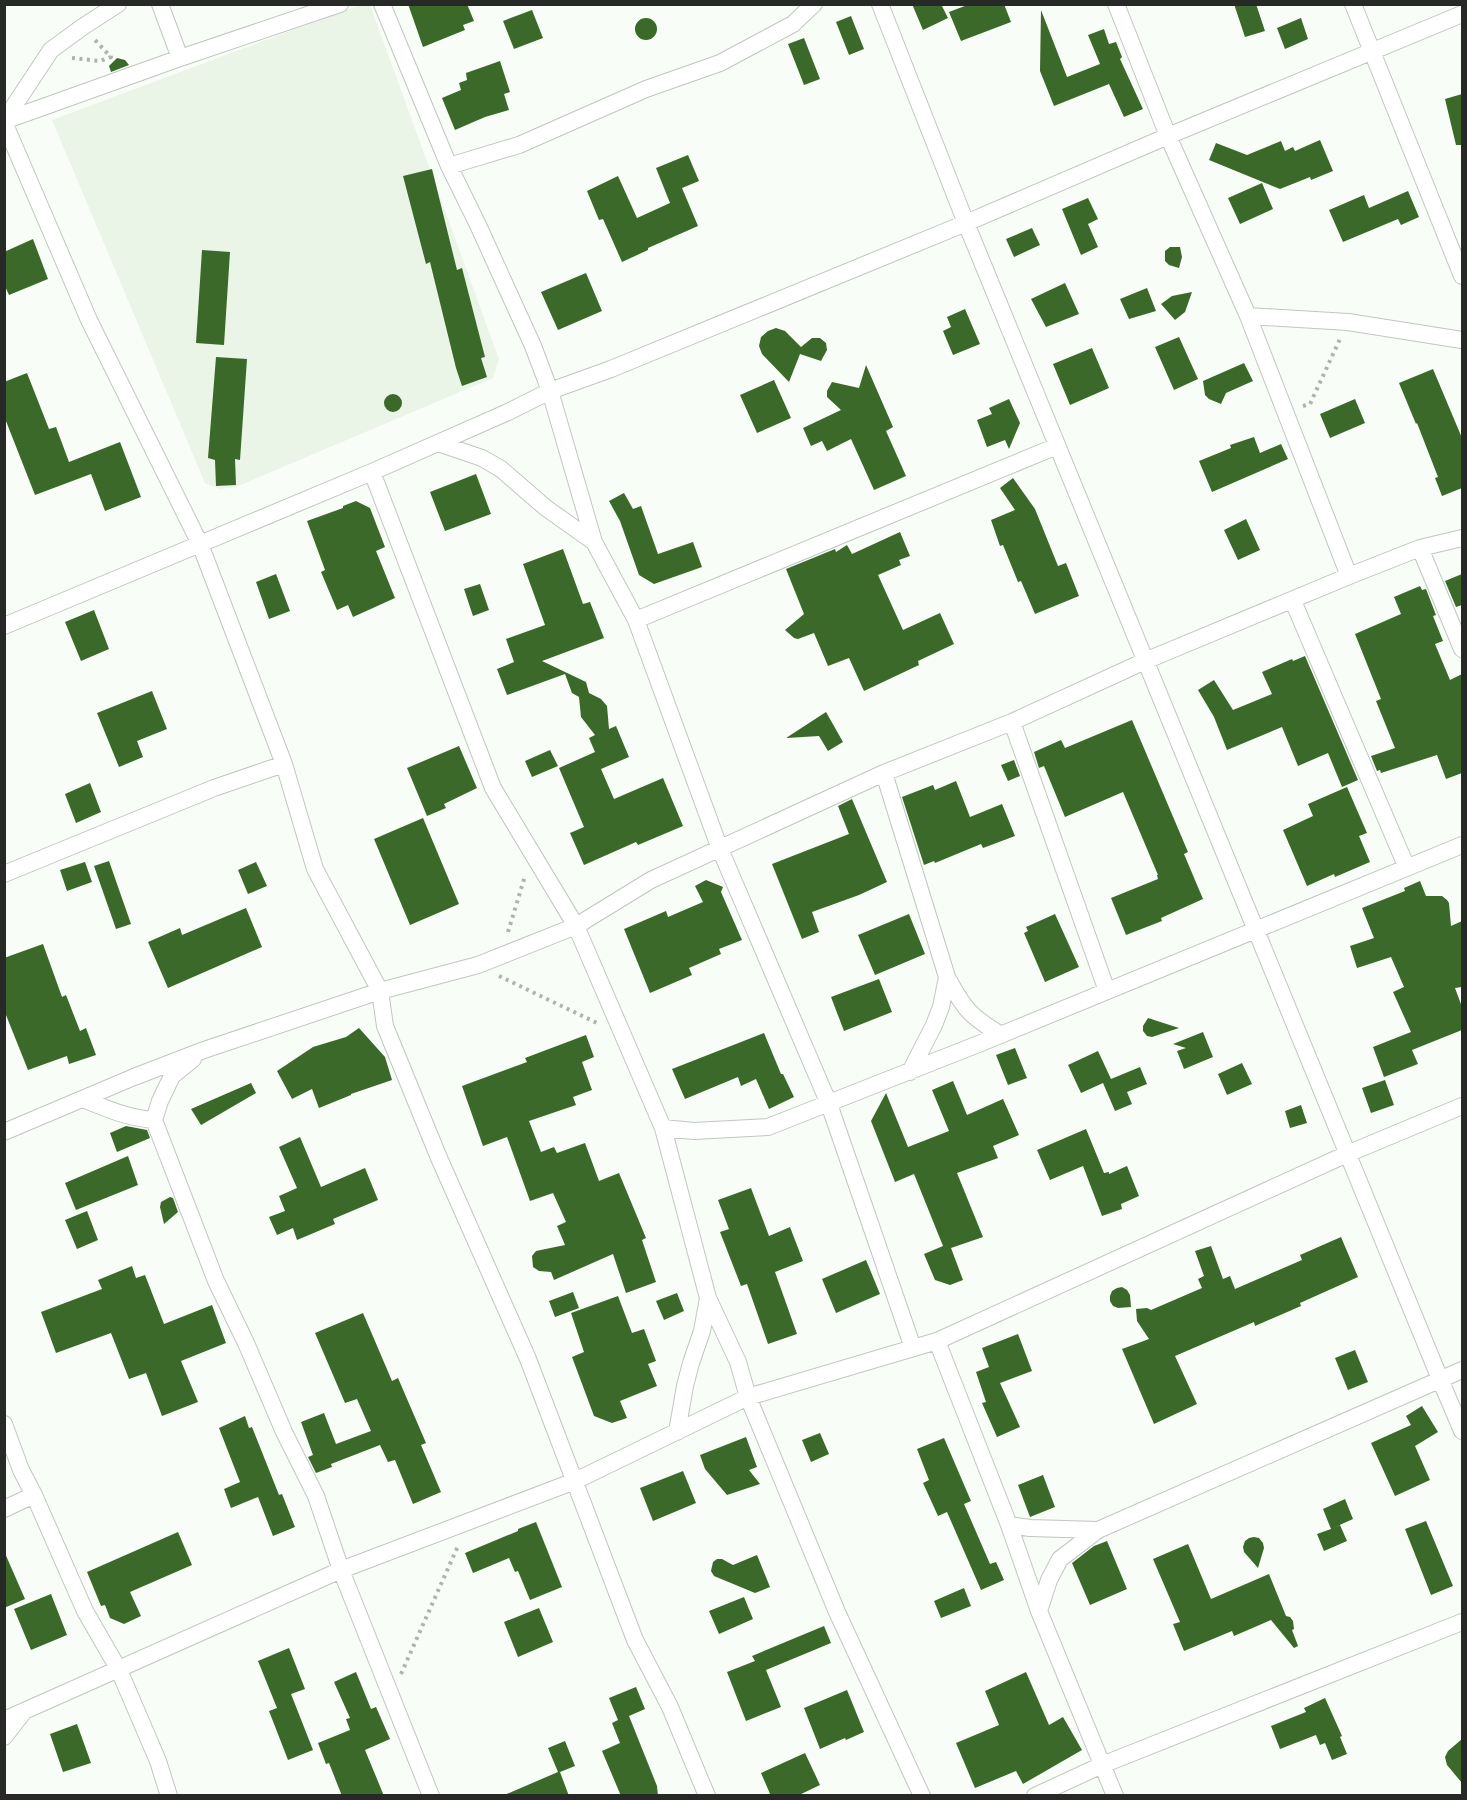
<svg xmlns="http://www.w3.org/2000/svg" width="1467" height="1800" font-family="'PT Sans',sans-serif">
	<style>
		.built { fill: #eaf4e7 }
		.building { fill: #3a6929 }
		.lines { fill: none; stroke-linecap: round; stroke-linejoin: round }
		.street-casing { stroke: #c1c6c0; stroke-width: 18 }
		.path { stroke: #afb3ae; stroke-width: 4; stroke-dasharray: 3 4.5; stroke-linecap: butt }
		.street { stroke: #fff; stroke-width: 16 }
	</style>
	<rect width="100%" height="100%" fill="#f8fdf7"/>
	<path class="built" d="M360 5H370L499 359 493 378 236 487 220 489 205 483 52 120Z"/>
	<path class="building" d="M408 4H467L474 21 463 25 465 30 423 47Z
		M912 4H941L948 18 923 30Z
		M970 4H1004L1011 22 961 41 949 12Z
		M1234 4H1256L1265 31 1245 37Z
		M532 10 543 38 514 49 503 21Z
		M1041 10 1067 77 1100 64 1088 35 1104 29 1109 44 1116 42 1122 57 1120 59 1143 109 1124 117 1109 84 1054 106 1040 71Z
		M851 16 864 49 849 55 836 22Z
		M1301 18 1308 39 1285 49 1277 28Z
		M635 29a11 11 0 1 1 22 0a11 11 0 1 1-22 0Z
		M804 38 820 79 804 85 788 44Z
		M117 58 125 60 129 65 111 72 109 66Z
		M500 61 510 92 504 94 509 110 485 117 455 130 442 98 461 90 459 83 467 80 466 73Z
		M1462 94V145H1456L1445 99Z
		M1320 140 1333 171 1311 180 1310 177 1280 189 1209 160 1216 143 1247 155 1281 141 1285 151 1293 147 1295 151Z
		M688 155 699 181 682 188 698 226 648 248V250L622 262 603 219 599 220 587 191 618 176 637 218 670 203 656 168Z
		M432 169 457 270 462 268 485 357 481 358 487 377 462 386 456 368 430 262 426 264 403 176Z
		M1262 183 1273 209 1240 224 1228 198Z
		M1408 191 1419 217 1401 225 1398 219 1343 242 1329 210 1364 195 1369 208Z
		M1088 198 1098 219 1088 224 1098 247 1081 255 1062 209Z
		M1032 228 1040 245 1014 257 1006 239Z
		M33 239 48 279 9 295 4 284V252Z
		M1170 247H1180L1182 257 1179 268 1169 265 1165 261V251Z
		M202 250 230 252 224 345 196 343Z
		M586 273 602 311 558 330 541 292Z
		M1065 283 1079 314 1046 327 1031 299Z
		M1147 288 1156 311 1129 319 1120 299Z
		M1192 292 1185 312 1175 320 1161 304 1172 296Z
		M965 309 980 344 953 355 943 331 951 327 947 317Z
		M776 328 785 331 801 347 812 338H820L826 343 827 350 821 361 800 354 789 382 762 354 759 346 761 337 768 331Z
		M1179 337 1198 379 1174 390 1155 347Z
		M1092 348 1109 388 1070 405 1053 364Z
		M216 357 247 359 240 460 235 459 236 485 216 486 215 460 208 458Z
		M1244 363 1253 381 1226 393 1221 404 1209 399 1205 395 1203 381Z
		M866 365 893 427 886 431 906 476 874 490 851 439 827 451 822 441 811 446 803 428 841 410 827 397V391L832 382 859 388Z
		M1433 369 1462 438V488L1442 496 1435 478 1438 477 1417 423 1416 424 1399 383Z
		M27 373 49 429 56 427 69 462 120 442 141 497 105 511 91 474 35 495 4 416V382Z
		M774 380 791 418 757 433 740 395Z
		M384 403a9 9 0 1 1 18 0a9 9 0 1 1-18 0Z
		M1009 399 1020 423 1009 449 1005 440 987 447 977 420 992 414 989 408Z
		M1355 399 1365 423 1330 438 1320 414Z
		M1254 437 1260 453 1281 444 1288 459 1212 492 1199 461 1231 448 1230 445Z
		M476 474 491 514 445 531 430 492Z
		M1013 478 1035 509 1058 566 1066 563 1079 596 1035 614 1021 581 1018 582 1003 545 1000 546 991 520 1015 510 1000 488Z
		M624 493 633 509 641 506 658 554 693 542 702 567 654 584 639 575 620 521 609 501Z
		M356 501 370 508 385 547 376 551 395 598 353 617 348 605 337 610 321 572 325 570 307 521 343 508V506Z
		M1246 519 1260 550 1238 560 1224 530Z
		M900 532 910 556 899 560 901 565 878 575 903 630 940 613 954 644 918 661 919 665 864 691 849 658 828 666 814 633 798 639 794 638 785 630 804 614 786 569 835 549 836 552 847 545 852 554Z
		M563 549 583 604 590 602 604 638 542 661 586 682 589 693 601 699 607 706 609 729 616 726 629 757 601 769 614 799 663 778 683 826 638 845 636 842 584 865 570 833 584 827 559 768 595 752 589 738 595 735 581 717 579 697 572 693 565 674 507 695 497 669 514 662 506 639 545 625 523 564Z
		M276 574 290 611 269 619 256 582Z
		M1462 574V605L1456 607 1445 581Z
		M480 584 489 610 473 616 464 589Z
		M1420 586 1422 590 1426 589 1436 615 1433 616 1443 641 1435 644 1450 680 1462 674V773L1446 779 1437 755 1381 773 1380 770 1377 771 1371 756 1395 748 1376 701 1381 699 1355 634 1401 614 1394 597Z
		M94 610 109 649 81 661 65 622Z
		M1305 656 1358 780 1342 787 1328 753 1298 766 1282 727 1227 750 1214 717 1198 690 1214 680 1233 710 1272 694 1262 672 1292 659 1293 661Z
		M152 691 167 729 137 741 143 757 119 767 97 713Z
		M826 712 843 742 828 751 819 736 786 738Z
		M1132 720 1188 852 1184 854 1203 899 1161 918 1162 921 1126 935 1111 898 1158 879 1157 875H1158L1123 792 1065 817 1044 766 1039 768 1034 752 1061 740 1065 748Z
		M459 746 477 788 444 804 446 808 427 816 407 768Z
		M550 750 558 766 532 777 525 761Z
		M1014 760 1020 776 1008 781 1001 765Z
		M956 781 970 817 1002 804 1015 836 983 848 981 844 935 863 934 861 924 865 902 797 933 785 935 790Z
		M90 783 101 812 76 823 65 794Z
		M1347 787 1367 833 1359 836 1370 862 1335 877 1334 874 1307 886 1283 830 1313 816 1308 804Z
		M852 799 887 882 859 895 812 912 819 932 802 939 772 864 849 834 838 806Z
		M423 818 459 904 410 925 374 839Z
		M109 861 131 924 116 929 94 866Z
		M85 862 92 882 67 891 60 870Z
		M256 862 267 886 248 894 238 870Z
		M706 880 723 887 721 892 742 940 719 949 721 954 689 968 692 975 650 993 624 929 666 911 668 917 703 902 695 886Z
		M1420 881 1426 896H1442L1447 900 1449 903 1451 926 1462 921V987L1455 988 1462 1007V1030L1412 1050 1418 1064 1384 1077 1373 1047 1411 1032 1393 992 1404 987 1391 957 1357 968 1350 946 1374 938 1362 908 1405 891 1404 888Z
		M246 908 262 947 168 988 148 942 180 928 182 935Z
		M909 914 925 954 875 975 858 935Z
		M1055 914 1079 967 1045 982 1024 933 1028 931 1026 927Z
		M43 944 62 997 66 995 80 1031 86 1028 96 1055 69 1064 67 1056 28 1070 4 1010V958Z
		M879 979 892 1012 844 1031 831 997Z
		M1148 1018 1179 1028 1152 1037 1147 1036 1143 1031V1026Z
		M359 1028 385 1057 392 1080 351 1094V1095L319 1108 312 1089 292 1099 277 1071 313 1047 346 1037Z
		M1203 1032 1213 1057 1184 1069 1177 1051 1186 1048 1173 1044Z
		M764 1033 781 1074H783L794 1097 769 1109 756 1079 741 1086 738 1077 685 1099 672 1069Z
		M586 1035 594 1057 582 1062 592 1090 573 1097 576 1105 529 1121 541 1152 554 1147 557 1153 585 1143 599 1181 619 1173 646 1238 642 1240 656 1282 626 1293 613 1254 554 1280 551 1272 539 1271 533 1267 532 1256 536 1251 565 1245 557 1226 566 1222 553 1193 530 1201 507 1137 483 1146 462 1086 527 1062 525 1058Z
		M1015 1048 1027 1078 1008 1085 996 1055Z
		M1098 1051 1111 1079 1140 1067 1147 1084 1127 1092 1132 1104 1115 1111 1103 1083 1081 1093 1068 1065Z
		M1242 1063 1252 1084 1227 1095 1218 1074Z
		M1385 1080 1394 1105 1371 1113 1362 1088Z
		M953 1081 967 1115 1003 1099 1019 1135 993 1146 998 1158 957 1173 983 1237 951 1248 963 1280 950 1285 935 1280 924 1254 943 1246 914 1174 895 1182 871 1121 886 1093 908 1147 949 1131 932 1090Z
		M251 1083 256 1093 201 1125 191 1109Z
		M1301 1105 1307 1123 1290 1128 1285 1111Z
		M126 1126 147 1130 150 1138 117 1152 110 1133Z
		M1086 1129 1104 1173 1109 1172V1174L1127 1166 1139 1196 1121 1204 1122 1209 1102 1216 1083 1166 1050 1180 1037 1150Z
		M300 1137 321 1187 365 1168 378 1200 333 1219 335 1224 297 1240 293 1228 277 1235 269 1217 285 1211 279 1196 297 1188 279 1147Z
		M128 1156 138 1185 76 1210 65 1183Z
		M751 1188 769 1236 790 1227 803 1261 775 1272 797 1334 768 1344 747 1284 741 1286 720 1232 729 1229 718 1200Z
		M170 1197 173 1198 178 1212 164 1224 160 1207 161 1202Z
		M87 1211 98 1240 77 1249 65 1220Z
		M1341 1237 1358 1277 1300 1303 1301 1306 1255 1326 1254 1322 1175 1356 1197 1404 1154 1424 1122 1349 1149 1339 1137 1321 1136 1309 1147 1308 1151 1310 1202 1288 1198 1279 1204 1276 1195 1251 1211 1246 1223 1279 1230 1276 1235 1289 1302 1260 1300 1255Z
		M866 1260 880 1294 836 1313 822 1279Z
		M132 1266 136 1278 145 1275 164 1324 212 1305 226 1343 181 1361 198 1402 162 1416 146 1373 129 1379 111 1333 56 1353 41 1312 102 1289 98 1280Z
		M1122 1287 1127 1290 1130 1295 1131 1307 1118 1308 1113 1306 1110 1301V1296L1112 1291 1117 1288Z
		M573 1292 579 1308 555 1317 549 1301Z
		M677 1293 684 1311 664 1320 656 1301Z
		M618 1296 632 1333 644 1329 656 1361 648 1364 657 1386 620 1401 627 1418 612 1423 594 1416 572 1357 584 1352 571 1313Z
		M363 1313 392 1381 398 1378 426 1443 421 1445 441 1492 413 1504 395 1460 388 1462 380 1445 331 1464 332 1467 316 1473 308 1457 313 1455 301 1422 324 1413 336 1444 371 1431 357 1399 345 1403 315 1333Z
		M1018 1334 1032 1371 1000 1383 1020 1427 997 1437 982 1403 986 1402 976 1372 989 1367 982 1348Z
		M1355 1350 1368 1382 1348 1390 1335 1358Z
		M1422 1406 1438 1432 1415 1446 1430 1480 1395 1496 1371 1443 1411 1425 1406 1416Z
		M245 1416 249 1428 252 1427 279 1495 282 1494 295 1527 273 1536 258 1497 231 1508 224 1489 240 1482 219 1428Z
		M820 1433 829 1454 811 1462 802 1440Z
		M746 1437 757 1467 749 1470 760 1484 727 1495 705 1469 700 1455Z
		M944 1438 971 1501 964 1504 990 1564 996 1562 1004 1580 981 1590 947 1512 938 1516 923 1483 929 1480 917 1449Z
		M683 1471 696 1503 653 1521 640 1488Z
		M1043 1475 1055 1507 1030 1517 1018 1485Z
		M1345 1499 1353 1519 1333 1528 1340 1525 1347 1541 1324 1551 1317 1534 1331 1529 1323 1509Z
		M1426 1521 1453 1586 1431 1595 1405 1529Z
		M536 1522 562 1587 530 1600 518 1571 515 1572 509 1558 473 1573 465 1553 518 1531V1529Z
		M178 1532 192 1565 130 1592 141 1616 124 1624 110 1618 105 1605 101 1606 87 1572Z
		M1254 1537 1259 1538 1263 1543 1264 1548 1258 1568 1244 1552 1243 1547 1245 1541 1249 1538Z
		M1107 1541 1127 1589 1090 1605 1072 1563 1094 1546Z
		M1188 1544 1211 1599 1269 1574 1286 1616 1290 1617 1293 1621 1294 1629 1292 1630 1298 1646 1294 1648 1271 1620 1234 1636 1232 1631 1184 1651 1173 1624 1180 1622 1153 1559Z
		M4 1551 25 1599 4 1608Z
		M757 1555 770 1587 755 1593 714 1576 711 1571 713 1562 717 1559H722L733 1565Z
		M964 1588 971 1606 941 1618 934 1601Z
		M51 1594 67 1635 31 1650 14 1609Z
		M744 1597 753 1619 719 1634 709 1611Z
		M539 1608 553 1642 518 1657 504 1622Z
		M824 1626 831 1643 766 1670 781 1707 746 1721 727 1672 755 1661 752 1656Z
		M289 1648 305 1689 291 1694 313 1750 288 1760 269 1711 277 1708 258 1661Z
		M356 1672 371 1709 376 1707 390 1739 365 1750 384 1796H342L329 1763 326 1764 318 1743 350 1730 346 1719 350 1718 334 1682Z
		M1026 1672 1049 1725 1063 1717 1082 1750 1023 1784 1016 1771 975 1788 956 1743 999 1725 985 1691Z
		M636 1687 645 1709 629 1716 657 1786 658 1796H621L602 1751 620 1743 612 1723 618 1720 609 1698Z
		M847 1690 864 1732 846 1740 845 1738 820 1749 804 1708Z
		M1325 1698 1342 1736 1340 1737 1347 1754 1332 1760 1325 1743 1320 1745 1316 1735 1280 1749 1271 1726 1306 1712 1304 1708Z
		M77 1724 91 1763 63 1772 50 1734Z
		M1462 1739V1783L1447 1765 1445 1757 1448 1751Z
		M565 1741 575 1766 560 1772 569 1796H502L558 1772 548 1748Z
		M805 1753 820 1785 797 1796H771L761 1773Z"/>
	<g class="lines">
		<g class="street-casing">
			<path id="street" d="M160 4 180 58
				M382 4 449 166 478 225 533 346 550 391 594 542 636 620 720 849 829 1104 913 1348
				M880 4 966 223 1440 1379 1462 1431
				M1116 4 1168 136 1248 316 1349 576
				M1353 4 1462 276
				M4 121 180 58 340 4
				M4 121 51 50 84 26 118 4
				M4 122 89 320 200 544 284 764 315 869 380 991 385 1026 439 1158 528 1359 635 1640 670 1707 707 1796
				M449 166 519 145 646 89 720 63 793 24 814 4
				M1248 316 1348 322 1462 340
				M438 443 482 458 501 469 546 508 594 542
				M372 472 493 788 576 926 663 1128 708 1298 702 1331 691 1363 685 1386 677 1432
				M1420 548 1462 649
				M1293 601 1407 868
				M636 620 1057 446
				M4 626 372 472 508 412 550 391 611 369 966 223 1168 136 1462 14
				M1012 722 1107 991
				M884 773 947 977C964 1009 970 1016 1001 1035
				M4 874 214 788 284 764
				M910 1072 934 1025 941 1007 947 977
				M83 1099C107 1109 128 1118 154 1120L216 1281 246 1343 284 1432 316 1496 341 1570 431 1796
				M154 1120 160 1101 172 1076 193 1059
				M663 1128 694 1131 768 1127 981 1043 1462 845
				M4 1132 134 1077 204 1050 380 991 478 965 576 926 651 880 884 773 1012 722 1145 661 1349 576 1420 548 1462 538
				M708 1298 738 1362 748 1397 837 1612 922 1796
				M937 1341 1009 1525 1039 1611 1115 1796
				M4 1424 21 1470 34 1495 85 1611 119 1670 158 1761 169 1796
				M4 1509 34 1495
				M1009 1525 1030 1528 1098 1530
				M1039 1611 1049 1580 1060 1559 1098 1530 1462 1370
				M4 1720 341 1570 575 1481 748 1397 937 1341 1347 1154 1462 1106
				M4 1737 22 1714
				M1035 1796 1102 1765 1462 1622"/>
		</g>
		<path class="path" d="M72 58 100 61 111 57 95 40
			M1303 406 1310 404 1340 339
			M508 932 525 876
			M499 976 597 1023
			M401 1674 458 1546"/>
		<use href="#street" class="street"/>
	</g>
	<rect width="1467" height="1800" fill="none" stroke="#272927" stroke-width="12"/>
</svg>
